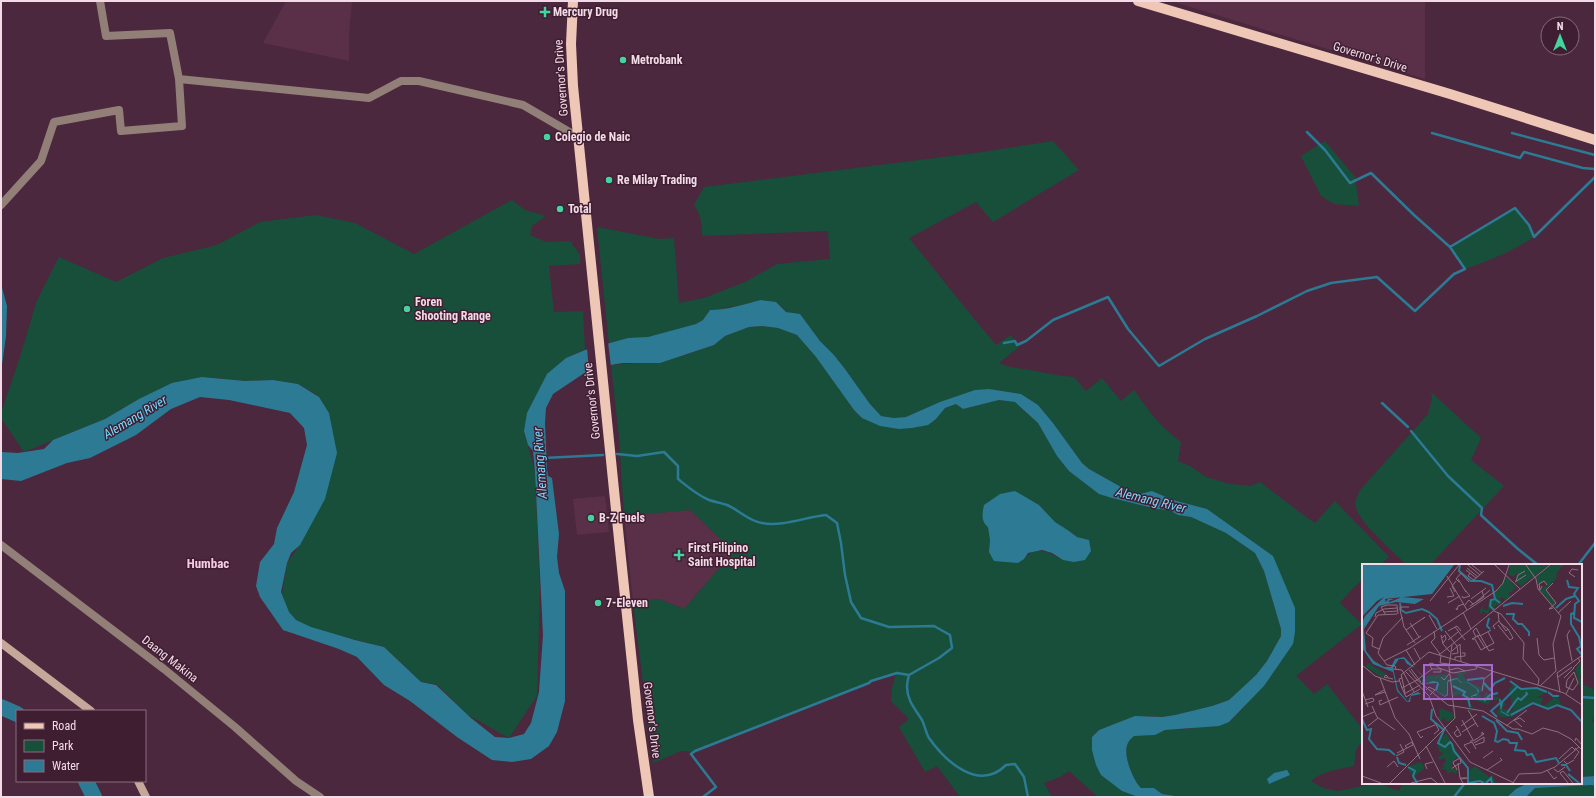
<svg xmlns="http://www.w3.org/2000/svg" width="1596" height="798" font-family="'Roboto Condensed',sans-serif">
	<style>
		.built { fill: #593048 }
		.green { fill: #184f3a; fill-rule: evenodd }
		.water { fill: #2d7a94 }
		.pier { fill: #4b283d }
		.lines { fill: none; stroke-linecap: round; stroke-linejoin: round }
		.stream { stroke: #2d7a94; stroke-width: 2.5 }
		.river { stroke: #2d7a94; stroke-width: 16 }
		.tertiary { stroke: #927f77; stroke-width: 8 }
		.secondary { stroke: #c6a89b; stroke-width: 8 }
		.primary { stroke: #efc7b7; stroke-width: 10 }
		.poi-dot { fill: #44d49f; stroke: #401e32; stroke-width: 1.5 }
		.labels { text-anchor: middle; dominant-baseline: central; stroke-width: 3; stroke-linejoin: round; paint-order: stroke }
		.poi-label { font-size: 12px; font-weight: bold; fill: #f2dbe7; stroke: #401e32; text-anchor: start }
		.street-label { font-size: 12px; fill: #f2dbe7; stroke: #401e32 }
		.water-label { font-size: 13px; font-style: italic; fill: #7ad8fb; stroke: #401e32 }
		.neighbourhood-label { font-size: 13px; font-weight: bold; fill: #f7cbe3; stroke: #401e32 }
		.inset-river { fill: none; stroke: #2d7a94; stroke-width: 2 }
		.inset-road { fill: none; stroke: #8e7081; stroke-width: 1 }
		.view { fill: #a569cd; fill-opacity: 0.15; stroke: #a569cd; stroke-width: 2 }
		.inset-edge { fill: none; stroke: #f2dbe7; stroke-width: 2 }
	</style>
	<rect width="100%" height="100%" fill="#4b283d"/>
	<path class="built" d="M286 1H352L349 35V61L263 43Z
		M1171 1H1425V79Z
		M605 496 609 532 577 535 573 499Z
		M690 510 728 546 732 563 722 565 684 609 659 599 633 602 624 516Z"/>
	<path class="green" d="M1053 141 1079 170 993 222 976 202 909 238 966 309 996 345 1011 335 1019 347 999 363C1009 368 1019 368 1030 370 1045 373 1059 376 1074 377L1086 391 1102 378 1121 401 1134 390C1148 410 1161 428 1181 442L1178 461 1190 466 1206 477 1230 484 1250 486 1260 482 1302 514 1315 523 1335 501 1389 557 1380 565H1363V579L1354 587 1340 603 1362 624 1296 676 1314 694 1327 684 1360 726 1362 741 1356 750 1354 766C1339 769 1322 771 1311 781L1323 788 1338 791 1378 783 1399 791 1403 783H1528L1516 789 1507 797H1182L1162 794 1154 788H1141C1133 780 1122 754 1128 743 1129 741 1132 738 1134 736L1155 735 1165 730 1187 729 1229 722 1264 686 1293 644 1273 556 1207 509 1173 500 1152 491 1140 494 1130 492 1089 469 1082 463 1053 423 1038 405 1021 394 989 389 958 396 906 417 894 418 881 416 870 404 845 369 834 355 820 341 800 314 786 312 776 302H752L741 306 728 307 719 310H710L703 320 696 324 648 338H628L609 344 597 227 659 239 674 238 679 303 704 298 745 282 777 264 830 259 828 231 702 236C702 224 701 215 694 205L704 187 983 152Z
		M1325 141 1355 177 1359 206 1334 204 1321 196 1301 156Z
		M512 200 525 210 546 216 532 226 530 235 546 242 570 241 580 255V264L549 266 554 312 583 311 585 349 567 358 524 431 535 472 540 591 537 696 509 738 468 715 436 684 421 682 384 647 290 623 282 594 287 563 300 544 329 413 317 395 298 384 272 380 245 381 204 377 136 401 105 419 24 452 1 418V413L21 354 36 303 59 257 116 282 163 258 217 245 260 222 316 215 355 223 414 254Z
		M1515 208 1529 225 1534 237C1511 252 1491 260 1465 269L1450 247Z
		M762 326 778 328 797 335 816 357 854 410 862 418 936 419 945 408 956 404 963 409 999 400 1015 402 1038 423 1057 456 1099 493 1112 498 1157 509 1169 510 1178 515 1191 517 1226 533 1255 553 1264 571 1281 629V636L1267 661 1256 675 1229 700 1212 706 1175 715 1162 717 1146 716 1112 725 1099 730 1092 737 1116 786 1122 791 1138 797H1098L1069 771 1060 777 1044 783 1052 797H960L937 766 925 772 899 727 909 719 891 701 892 688 896 673 871 681 869 683 695 751 691 754 689 751H681L653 763 633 602 659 599 684 609 722 565 732 563 728 546 690 510 624 516 619 437 611 365 641 363 682 356 714 345 725 336 749 327ZM1015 492 1039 505 1055 522 1069 531 1077 537 1089 540 1063 560C1049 552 1035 545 1024 559L989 552 990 540 988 526Z
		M1431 392 1481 438 1471 460 1504 486 1430 565H1407C1394 552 1359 523 1356 507 1354 500 1358 495 1361 489L1428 414 1432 399Z
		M1584 685 1595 690V712L1592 722 1595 723V776L1581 777V686Z
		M1592 785 1595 786V797H1526L1535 788Z"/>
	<path class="water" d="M1 284 7 306 6 336 1 372Z
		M761 300 776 302 786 312 800 314 820 341 834 355 845 369 870 404 881 416 894 418 906 417 940 402 975 390 989 389 1021 394 1038 405 1053 423 1082 463 1089 469 1130 492 1140 494 1152 491 1173 500 1207 509 1273 556 1295 608V632L1293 644 1264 686 1229 722 1219 726 1165 730 1155 735 1134 736C1132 738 1129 740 1128 743 1122 754 1133 780 1141 788H1154L1162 794 1182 797H1138L1122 791 1101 775 1096 765 1092 750V737L1099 730 1135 716 1162 717 1175 715 1212 706 1229 700 1256 675 1267 661 1281 636V629L1264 571 1255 553 1226 533 1191 517 1178 515 1169 510 1157 509 1112 498 1099 494 1069 471 1057 456 1038 423 1015 402 999 400 963 409 956 404 945 408 936 419 928 425 912 428 899 429 880 426 862 418 854 410 816 357 797 335 778 328 762 326 749 327 725 336 714 345 660 363H623L592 368 553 394 546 408 545 423 547 469 548 476 552 478 559 534 557 557 559 573 565 591V701L557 732 549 746 531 759 512 762 492 760 457 737 410 701 384 685 357 657 339 649 283 630 260 597 256 586 260 562 274 544 277 528 294 492 307 445 304 428 290 413 229 400 200 397 171 409 136 435 90 458 67 463 21 481 1 479V452L18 453 44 449 53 440 105 419 139 399 172 383 202 377 245 381 273 380 298 384 319 397 329 413 337 453 325 499 300 545 291 553 287 563 281 592 289 612 296 620 311 627 355 640 384 647 421 682 436 685 471 718 495 737 509 738 524 734 531 723 539 692 543 635 535 472 533 451 528 445 524 431 527 413 547 374 566 358 585 350 628 338 648 337 696 324 703 320 710 310C727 310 745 304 761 300Z
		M1015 491 1039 505 1055 522 1069 531 1077 537 1089 540 1091 551 1085 560 1074 562 1063 560 1052 553 1042 550 1028 553 1024 559 1018 563 994 561 989 552 990 540 988 527C981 521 982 514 984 505L1000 494Z
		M1287 770 1290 775 1269 784 1267 779 1274 773Z
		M1595 776V786L1592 785 1535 788 1526 797H1507L1516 789 1528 783H1581V777Z"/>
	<path class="pier" d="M608 342 611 367 593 370 589 372 587 348Z"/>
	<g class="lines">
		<path class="stream" d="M1432 133 1520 158 1524 152 1583 168 1595 169
			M1512 133 1595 155
			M1450 247 1515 208 1529 225 1534 237 1595 177
			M1004 343 1015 341 1017 345 1026 341 1053 320 1108 297 1128 329 1159 366 1205 339 1257 316 1307 291 1331 283 1377 277 1415 311 1454 274 1465 269 1450 247 1414 215 1371 173 1350 183 1325 150 1307 132
			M1382 403 1408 427
			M1411 431 1448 476 1482 508 1481 515 1483 517 1518 549 1538 565
			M617 454 637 456 664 452 678 466V479C688 487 697 495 709 500 715 502 721 503 727 505 739 510 748 521 762 523 782 527 806 517 826 515L837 523 841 543 845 575 851 602 861 618 889 627 934 626 950 635 952 648 939 658 909 675C908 679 907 684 907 687 907 701 916 710 922 720 925 726 926 733 929 738 946 762 979 792 1006 765L1015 764 1024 777 1028 797
			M544 458 603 455
			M1578 565 1595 543
			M1581 697 1595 698
			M703 797 716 787 691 754 695 751 869 683 871 681 897 673 909 675
			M1454 797 1465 783"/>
		<path class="river" d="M1 707 17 714
			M86 781 94 797"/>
		<path class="tertiary" d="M179 79 369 98 401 81H419L523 105 578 137
			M1 205 41 161 54 122 119 110 121 131 182 126 179 79 170 33 106 36 100 1
			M1 545 164 669 235 727 296 781 320 797"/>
		<path class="secondary" d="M1 643 91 711
			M138 781 146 797"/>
		<path class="primary" d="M573 1 571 44 573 86 620 549 638 720 649 797
			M1138 1 1450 94 1595 140"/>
	</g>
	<g class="poi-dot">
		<path d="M543 6h4v4h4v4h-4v4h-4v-4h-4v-4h4z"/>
		<circle cx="623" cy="60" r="4"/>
		<circle cx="547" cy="137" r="4"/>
		<circle cx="609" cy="180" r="4"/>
		<circle cx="560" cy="209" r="4"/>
		<circle cx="407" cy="309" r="4"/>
		<circle cx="591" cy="518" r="4"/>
		<path d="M677 549h4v4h4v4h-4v4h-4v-4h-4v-4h4z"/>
		<circle cx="598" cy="603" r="4"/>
	</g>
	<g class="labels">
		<g class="poi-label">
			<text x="553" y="12">Mercury Drug</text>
			<text x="631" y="60">Metrobank</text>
			<text x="555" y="137">Colegio de Naic</text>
			<text x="617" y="180">Re Milay Trading</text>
			<text x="568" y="209">Total</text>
			<text x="415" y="302">Foren<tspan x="415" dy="14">Shooting Range</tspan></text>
			<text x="599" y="518">B-Z Fuels</text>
			<text x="688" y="548">First Filipino<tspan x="688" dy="14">Saint Hospital</tspan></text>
			<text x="606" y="603">7-Eleven</text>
		</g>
		<g class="street-label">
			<text transform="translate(1370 57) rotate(17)">Governor's Drive</text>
			<text transform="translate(561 78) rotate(-94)">Governor's Drive</text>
			<text transform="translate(592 401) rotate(-96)">Governor's Drive</text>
			<text transform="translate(170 659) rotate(38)">Daang Makina</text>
			<text transform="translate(652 720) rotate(83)">Governor's Drive</text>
		</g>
		<g class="water-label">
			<text transform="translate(135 417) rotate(-31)">Alemang River</text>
			<text transform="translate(540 463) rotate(-94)">Alemang River</text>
			<text transform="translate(1151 500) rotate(14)">Alemang River</text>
		</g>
		<g class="neighbourhood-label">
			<text x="208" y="563">Humbac</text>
		</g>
	</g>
	<g transform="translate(1362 564)">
		<rect width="220" height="220" fill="#4b283d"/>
		<path d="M148 1H187L159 22 154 19 155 9 152 13 146 10ZM189 1H202L195 8 194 15 183 26 193 39 190 41 178 26 185 21 183 17 176 20 174 13ZM145 13 154 24 147 29 148 33 142 36 141 33 137 34 140 38 127 46 126 51 121 47 119 50 117 47 121 42V46H126L127 36 133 34 132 30ZM218 98 220 111 217 112 220 116V128L213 105ZM6 99 24 110 21 114 4 103ZM107 107 101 111 105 117 118 123 123 118 126 122 117 130 120 132 118 134H121L124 128 127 131 132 130 134 131 130 132 137 133 144 140 140 145H145V149L151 146 147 125 152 120 159 125 175 124 185 128 174 134H181L179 140 182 142 193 133 196 134 200 142 193 140 186 145 171 138 149 150 151 153H139L135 149 138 141 136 136H129L126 141 107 134 106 138 111 142 108 146 112 147 110 148 108 147 107 140 100 130 90 133 93 125 89 123 90 117 95 115 99 119 95 114 88 116V111L92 114 97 112 92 110ZM84 110 87 116 84 132 75 127V117L62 119 65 112ZM77 144 91 149V154L86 158 80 152 81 155 78 157 76 153 78 152ZM84 169 97 191 90 198V204L96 207 93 210 90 207 86 210 84 205 77 206 83 203 80 202 84 197 83 194 77 196 76 193 81 190 80 187 78 189 75 179ZM59 198 63 204 53 212V216L45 203ZM113 202 127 213 130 211 134 219H130L129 214 124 219 118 217 106 219 107 207Z" fill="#184f3a"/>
		<path d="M0 1H92L70 30 23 35 24 38 26 35H32L26 37 28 38 40 33 62 35 53 40 34 38 17 42 2 65 4 87 12 97 22 103H29L33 95 42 93 62 113V120L71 117 76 118 77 120 75 127 83 132 85 130V119L86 116 95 114 100 119 106 118 116 125 117 127V128L114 132H110L111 134 122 137 127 134 138 135 141 139 139 147 147 151 151 150 146 152 139 148 137 135 127 134 122 137 110 135 109 132 116 129 115 125 105 118 99 119 95 115 86 118V131L83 133 73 126 75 119 60 120 61 113 53 104 45 100 42 95H37L31 104 36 126 46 138 49 131 56 128 59 130 49 132 48 138H45L35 127 31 108 11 100 0 84V59L3 52 22 33 15 37 0 53Z" fill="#2d7a94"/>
		<path class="inset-river" d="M98 1 97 7 109 17H119L130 21 133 35M205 16 207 23 216 24 212 30 217 37 213 40 212 54 220 58M38 39 39 46 44 49 60 45 67 48 75 55 80 67M141 42 150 39 161 40M194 44 204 35 213 32M132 46 128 42 129 36 133 35 138 39M213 48 209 50V60L217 73 219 82 215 85 220 91M144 50H152L151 55 156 60H160L167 68V72M127 54 125 62 128 65M105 116 122 114M148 117 159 125 175 124 185 128M122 119 128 126 133 119 143 114M91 122 103 128 101 131 106 134 108 143M186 128 191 132H197M122 137 128 131 136 129M140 138 155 123M70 145 69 155 82 166 76 179 83 183 88 178 90 180 92 187 106 204V219L118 217 122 219M145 149 156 134 159 136 165 130 164 128M149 151 171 139 186 145 195 141 209 146 220 158M120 152 132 159 135 167 133 177 136 178 141 175 146 176 148 179H155L153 186 163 187 165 191 170 190 174 198 194 194 197 199M135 153 129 147 138 139M0 155 5 166 9 165 7 175 15 185 27 186 33 191M134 156 145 167 156 169 160 176M35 193 37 199 44 201M199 201H204L208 207M46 203 53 207 51 212 55 219M206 210 217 219M124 219 129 214 130 219"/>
		<path class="inset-road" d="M106 1 118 11M110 1 120 9M133 1 158 25M164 1 174 15 176 25 199 52 191 80 194 107 178 122M105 4 116 13M104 6 114 14M108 9 106 12 112 16 122 7M85 12 105 46M213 13 207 9 210 5 216 6M96 15 104 28M154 17 156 11 163 7M97 18 94 15 99 9 107 18M153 18 164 11M191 19 184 26 194 39 187 45 191 44M180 22 178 26 177 20 182 17 185 21M93 28 90 22 94 17M100 32 101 34 108 32 103 26M85 33 92 32 88 24M109 35 124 24M68 37 97 1M114 38 128 26M86 39 98 32M103 41 107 36 111 40M108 42 122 33 120 27M47 43H38V46L42 63 53 79M94 44 95 46 96 42 102 40M132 47 139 50 162 79 161 95 177 115 176 121M22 48 35 47M101 48 109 65M196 49 209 37M23 50 19 43 25 41H35L36 50M67 51 75 65M13 53 14 49 22 45 35 44M137 57 144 67 146 65 138 59M48 59 57 73M136 61 148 76 151 74 146 65M93 63 103 76M133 65 131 62 137 57 136 48M44 66 63 53 61 55M208 66 205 71 210 97M72 67 73 74 69 78 78 90M83 67 95 82 96 89 90 90M86 67 95 62 99 67M79 71 81 80 88 88M115 71 123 84M118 71 110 75H113L119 86 132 79 126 68M118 72 129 66M114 73 111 67 114 64 127 87 132 85M80 74 83 71 84 75 81 79M175 74 177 91 182 96 192 94M86 76 96 68M45 81 59 72M52 84 58 95M17 85 10 82 11 74 4 69 16 51 35 50M44 86 53 101M90 87 98 80 99 98M77 91 188 1M79 92 78 99 87 100M93 96V93L103 92V89H100M22 97 48 84 134 27 141 19 147 1M70 99 67 100 70 105H80L91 109 114 105 115 103M70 99 79 105V108H71M0 101 13 112 30 118 37 117M211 104 218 97 216 94M31 105 40 106 52 128M34 105 33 102 25 101 16 89 21 74 41 53M49 105 59 118M70 105 55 116 86 141 121 147 151 165H156L170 170 181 164 196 168 209 175 220 186M47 106 55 116 40 124 37 115 40 114 39 111 67 88 202 129 220 141M87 106 96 104 103 107M44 108 67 132 74 152 108 198 152 219M212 108 216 119 211 126 204 123 205 116ZM26 113 24 111 22 113 31 115M79 113 82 116 87 110M196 113 210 103M18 114 33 154 47 170 58 195M40 114 43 129M202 114 212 104M40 124 44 133 58 125M22 126 13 131 23 128M64 126 67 123 73 126 68 131M0 127 6 143M120 127 122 115 131 108M198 128 195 109 219 92M42 130 58 121M204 130 212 114M20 136 17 137 18 141 36 133M3 140 12 137 11 134 3 136M10 142 15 153 33 166M106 146 116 163M0 153 12 148M100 156 111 176M6 162 16 154M94 162 96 165 99 171 95 173 92 169 96 165M99 162 115 150M144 162 165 146M160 163 152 156 158 154 163 158M100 168 114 159M72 170 77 166 73 159M61 172 59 174 55 168 73 161M108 177H111L116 174 120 171 122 170 120 168V171M213 177 214 174 220 181M112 179 122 173V178L113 181M64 182 83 219M45 184 43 182 50 178 51 181M35 189 51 181M108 189 102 181 110 178 114 185M34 192 42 188 38 180M121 194 131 187M197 195 210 183 213 186M212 195 217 188 213 184M202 197 205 200 212 196M96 199 98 214 101 219M25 203 32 197 36 203M90 204H91L93 202 99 199 98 194 91 198 92 201 94 203V204L95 206M65 205 63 200 71 198M192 205 196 208 203 203M125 206 140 196 138 194M185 206 192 215 195 213M198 209 201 207 211 219M198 209 206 219M0 212 19 219M98 214H105L99 215M28 219 93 154 87 103 90 81M49 219 69 214 75 219M151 219 157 210 179 209 193 203 217 183"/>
		<path class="view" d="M62 101H130V135H62Z"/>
		<rect width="220" height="220" class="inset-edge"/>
	</g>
	<rect width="1596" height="798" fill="none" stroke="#f2dbe7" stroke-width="4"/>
	<rect x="16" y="710" width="130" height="72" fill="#401e32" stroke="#876a7a"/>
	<rect x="24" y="723" width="20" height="6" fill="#efc7b7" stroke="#876a7a"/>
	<text x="52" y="730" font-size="12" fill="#f2dbe7">Road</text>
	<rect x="24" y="740" width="20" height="12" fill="#184f3a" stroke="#876a7a"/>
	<text x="52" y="750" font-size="12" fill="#f2dbe7">Park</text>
	<rect x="24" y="760" width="20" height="12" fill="#2d7a94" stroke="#876a7a"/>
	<text x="52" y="770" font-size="12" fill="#f2dbe7">Water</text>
	<g transform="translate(1560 36)"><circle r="19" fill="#401e32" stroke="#876a7a"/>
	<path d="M0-3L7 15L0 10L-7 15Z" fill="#44d49f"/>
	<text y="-6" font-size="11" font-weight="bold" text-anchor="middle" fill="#f2dbe7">N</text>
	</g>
</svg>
